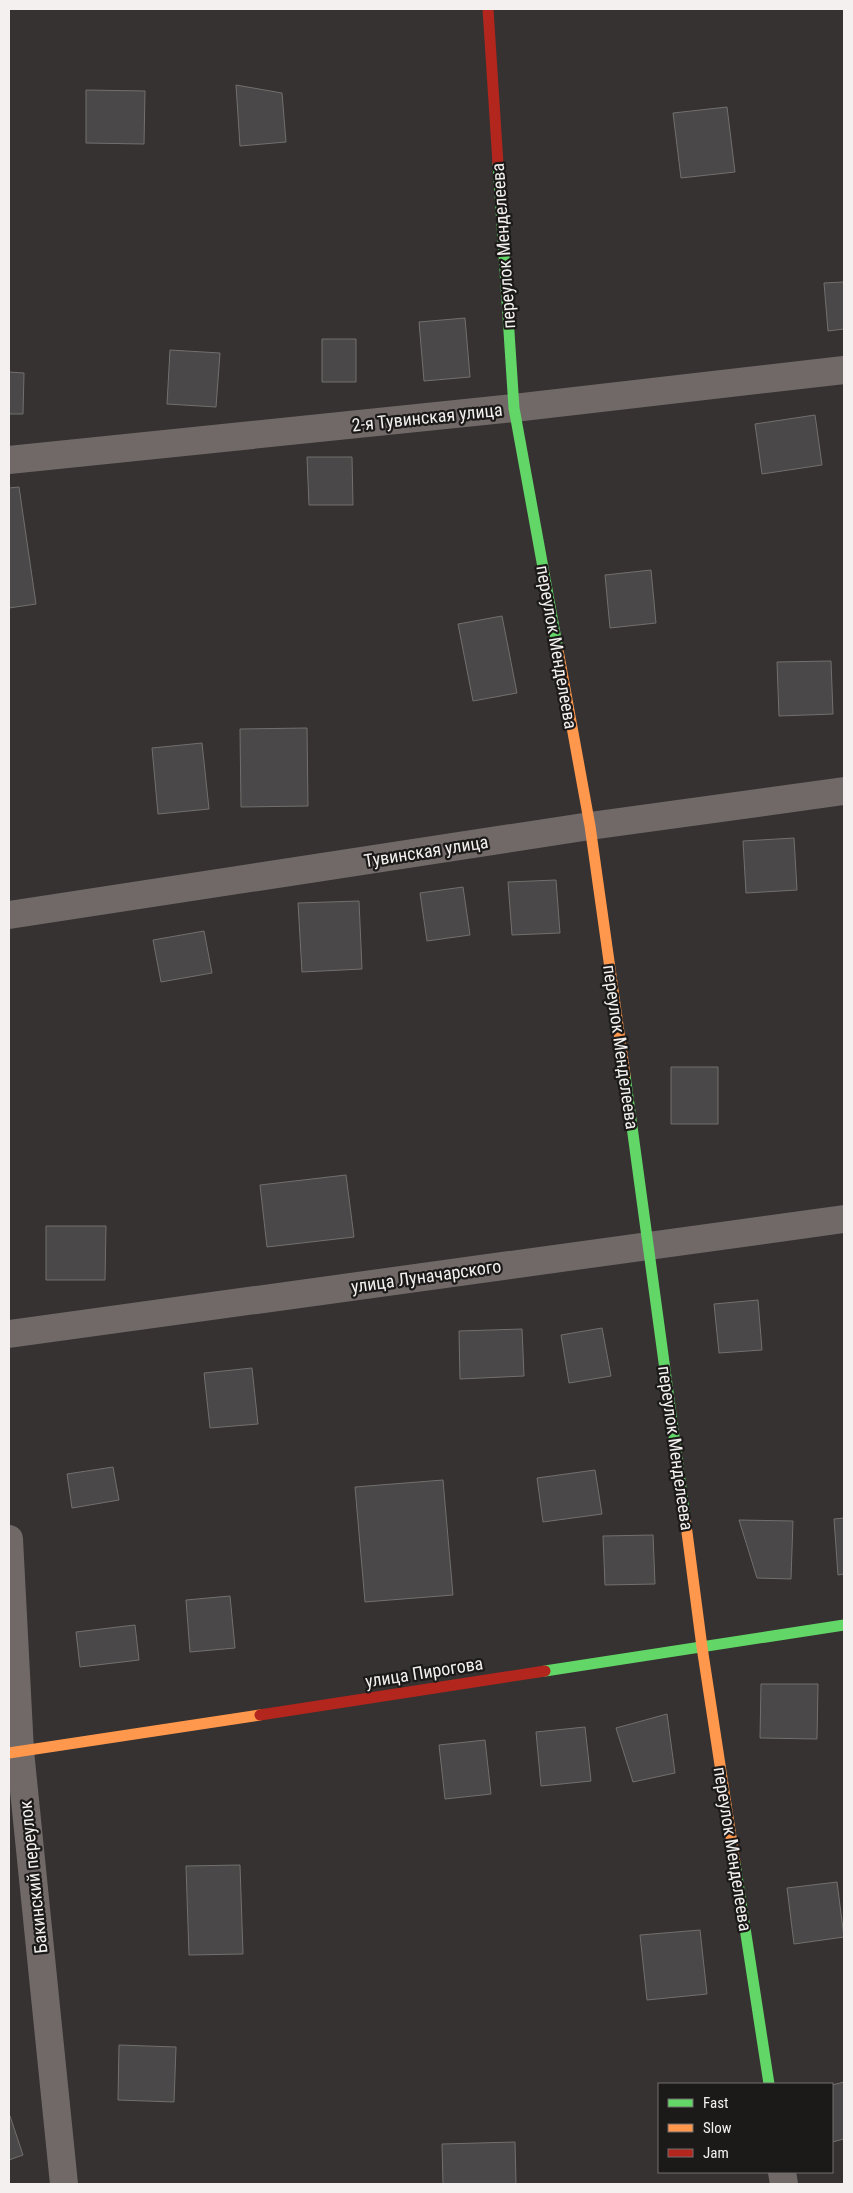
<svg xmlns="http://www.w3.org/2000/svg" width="853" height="2193" font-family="'Roboto Condensed',sans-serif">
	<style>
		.building { fill: #4a4848; stroke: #726f6e }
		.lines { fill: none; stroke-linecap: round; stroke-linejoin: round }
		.street { stroke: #706968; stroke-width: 28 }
		.fast { stroke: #63d668; stroke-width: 11 }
		.slow { stroke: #ff974d; stroke-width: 11 }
		.jam { stroke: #b3261e; stroke-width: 11 }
		.labels { text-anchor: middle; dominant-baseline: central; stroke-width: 4.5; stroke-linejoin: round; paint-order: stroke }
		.street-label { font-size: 18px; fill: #f3f0ef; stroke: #1c1919 }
	</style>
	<rect width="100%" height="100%" fill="#353231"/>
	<path class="building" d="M236 85 282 93 286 142 240 146Z
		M86 90 145 91 144 144 86 143Z
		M727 107 735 172 681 178 673 113Z
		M844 282V329L828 331 824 283Z
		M465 318 470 377 424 381 419 322Z
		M322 339H356V382H322Z
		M170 350 220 353 216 407 167 404Z
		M9 372 24 373 23 414H9Z
		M815 415 822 465 762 474 755 424Z
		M307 457H352L353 505H309Z
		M19 487 36 604 9 608V488Z
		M651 570 656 623 610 628 605 575Z
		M502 616 517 693 473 701 458 624Z
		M831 661 833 714 779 716 777 662Z
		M307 728 308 806 241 807 240 729Z
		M202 743 209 809 158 814 152 748Z
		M794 838 797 890 746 893 743 841Z
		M556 880 560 933 512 935 508 882Z
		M463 887 470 935 427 941 420 893Z
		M359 901 362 969 302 972 298 903Z
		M204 931 212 973 161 982 153 940Z
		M671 1067H718V1124H671Z
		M346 1175 354 1237 267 1247 260 1185Z
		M46 1226H106L105 1280H46Z
		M758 1300 762 1350 719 1353 714 1304Z
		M602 1328 611 1376 569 1383 561 1335Z
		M522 1329 524 1376 460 1379 459 1331Z
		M252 1368 258 1424 210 1428 204 1373Z
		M113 1467 119 1500 72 1508 67 1474Z
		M595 1470 602 1514 543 1522 537 1478Z
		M443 1480 453 1595 365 1602 355 1487Z
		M844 1518V1574L838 1575 834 1519Z
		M739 1520 793 1521 791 1579 757 1578Z
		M653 1535 655 1584 605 1585 603 1536Z
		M230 1596 235 1648 190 1652 186 1600Z
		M135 1625 139 1660 80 1667 76 1632Z
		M761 1684H818L817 1739 760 1738Z
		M667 1714 675 1773 633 1782 616 1728Z
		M585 1727 591 1781 541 1786 536 1732Z
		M485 1740 491 1794 445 1799 439 1745Z
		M240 1865 243 1954 189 1955 186 1866Z
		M837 1882 844 1937 794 1944 787 1888Z
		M700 1930 707 1994 647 2000 640 1935Z
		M119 2045 176 2047 174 2102 118 2100Z
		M844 2082V2139L832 2142V2085Z
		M10 2116 23 2155 9 2160V2117Z
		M515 2142 516 2184H443L442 2144Z"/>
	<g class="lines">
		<path class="street" d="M9 460 514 408 844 370
			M9 915 590 826 844 791
			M9 1334 844 1219
			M9 1539 20 1751 64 2184
			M782 2172 784 2184"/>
		<path class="fast" d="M498 164 514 408 558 650
			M625 1075 685 1517
			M545 1671 844 1625
			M735 1863 769 2084"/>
		<path class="slow" d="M558 650 590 826 625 1075
			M685 1517 702 1647 735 1863
			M9 1753 260 1715"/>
		<path class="jam" d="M488 9 498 164
			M260 1715 545 1671"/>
	</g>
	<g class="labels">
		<g class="street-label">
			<text transform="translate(503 246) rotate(-94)">переулок Менделеева</text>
			<text transform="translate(427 417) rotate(-6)">2-я Тувинская улица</text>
			<text transform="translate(557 647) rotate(80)">переулок Менделеева</text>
			<text transform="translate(426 851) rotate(-9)">Тувинская улица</text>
			<text transform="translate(621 1047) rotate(82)">переулок Менделеева</text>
			<text transform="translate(426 1276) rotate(-8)">улица Луначарского</text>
			<text transform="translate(676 1448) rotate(82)">переулок Менделеева</text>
			<text transform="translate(424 1672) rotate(-9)">улица Пирогова</text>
			<text transform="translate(733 1849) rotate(81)">переулок Менделеева</text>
			<text transform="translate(33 1877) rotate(-96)">Бакинский переулок</text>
		</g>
	</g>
	<rect width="853" height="2193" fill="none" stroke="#f3f0ef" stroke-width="20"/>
	<rect x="658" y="2083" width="175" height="90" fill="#1c1919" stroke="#726f6f"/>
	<rect x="668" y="2099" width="25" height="8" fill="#63d668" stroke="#726f6f"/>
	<text x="703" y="2108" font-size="15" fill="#f3f0ef">Fast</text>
	<rect x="668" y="2124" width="25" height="8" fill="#ff974d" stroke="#726f6f"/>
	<text x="703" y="2133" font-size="15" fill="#f3f0ef">Slow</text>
	<rect x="668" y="2149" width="25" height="8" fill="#b3261e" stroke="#726f6f"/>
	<text x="703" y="2158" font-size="15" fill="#f3f0ef">Jam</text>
</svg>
